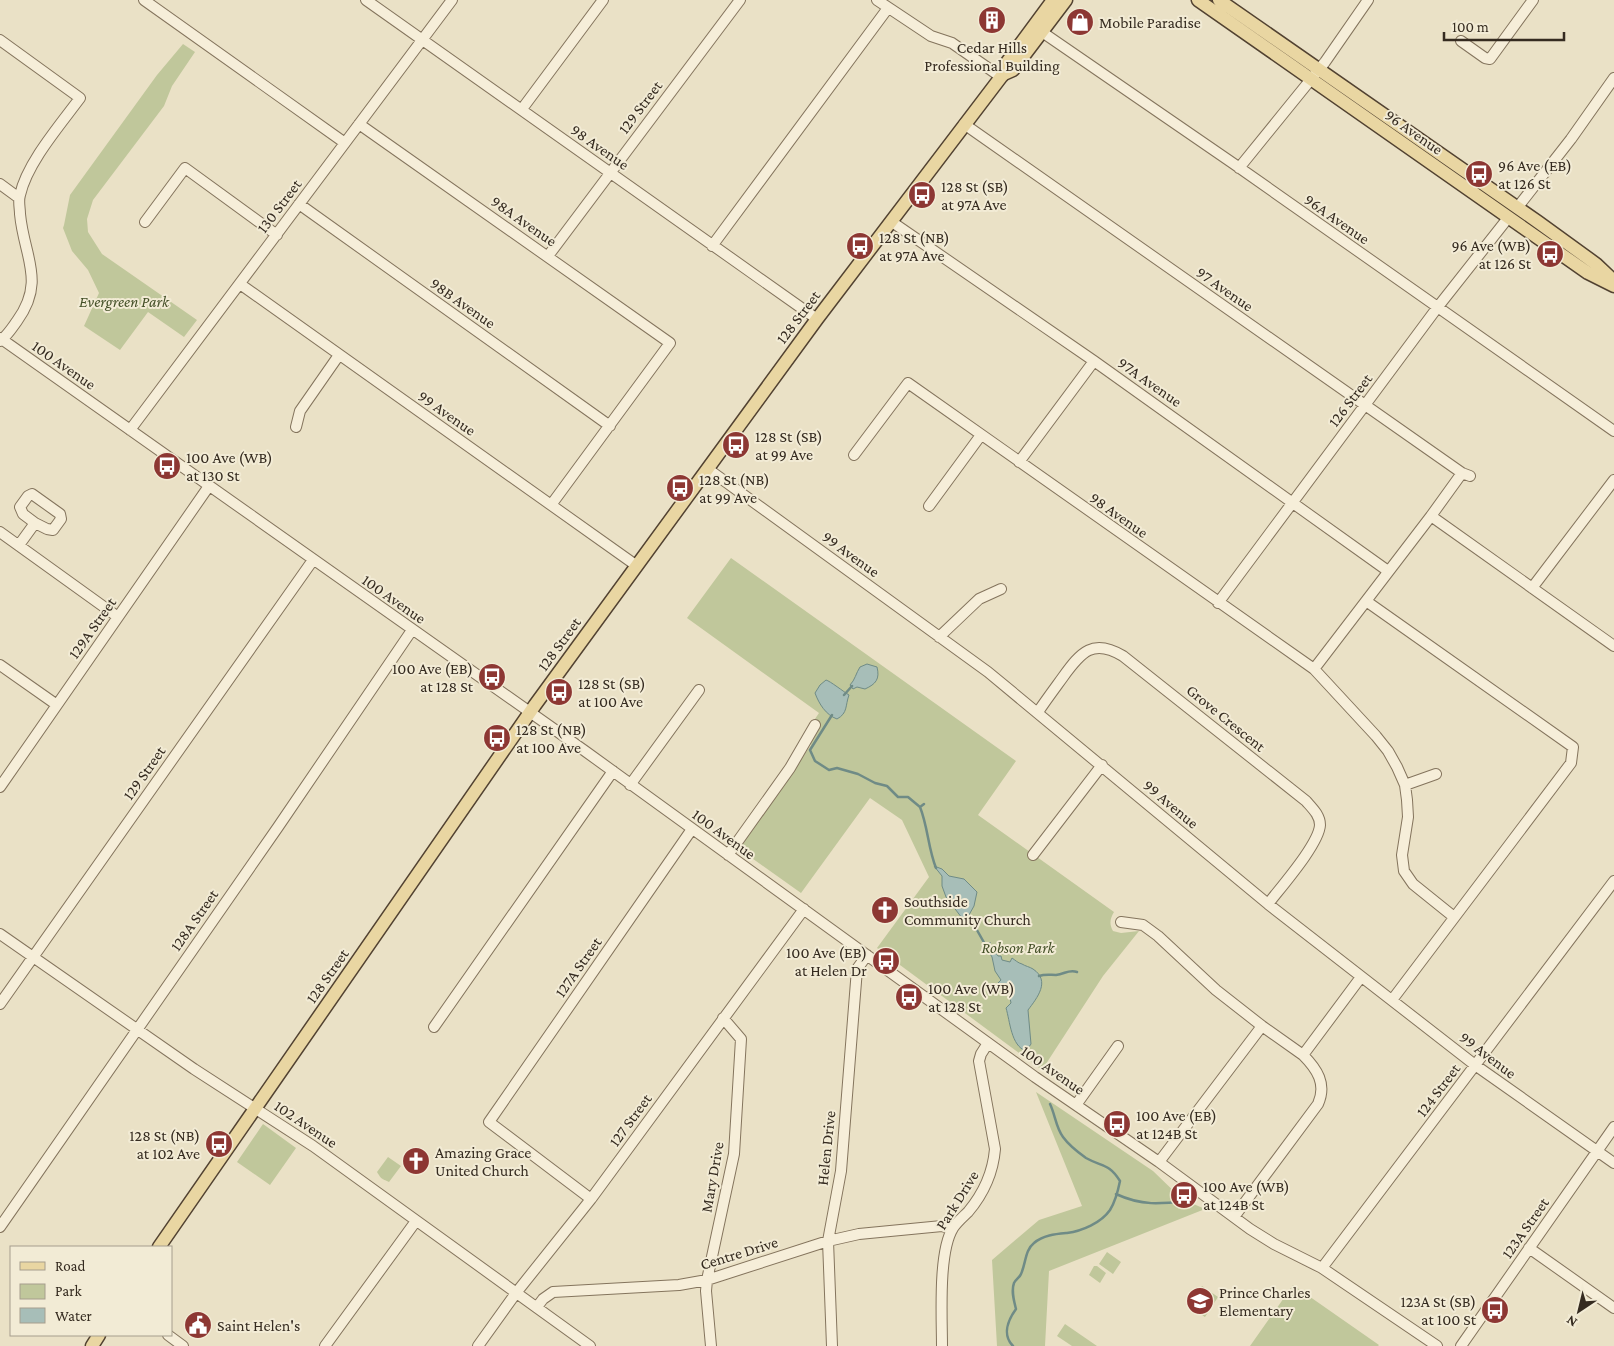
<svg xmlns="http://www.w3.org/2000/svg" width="1614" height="1346" font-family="'Crimson Pro',serif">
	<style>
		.green { fill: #c0c79b }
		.water { fill: #a7beb8; stroke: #6f8b86 }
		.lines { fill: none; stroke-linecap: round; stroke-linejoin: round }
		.stream { stroke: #6f8b86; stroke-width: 2.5 }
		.minor-casing { stroke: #84745d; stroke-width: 12 }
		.major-casing { stroke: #524231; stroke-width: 15 }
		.minor { stroke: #f6eed9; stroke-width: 10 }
		.major { stroke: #e9d6a2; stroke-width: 12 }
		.labels { text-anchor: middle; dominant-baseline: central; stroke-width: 4; stroke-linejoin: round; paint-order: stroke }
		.poi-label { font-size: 16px; fill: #352b20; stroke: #f2ebd5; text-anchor: start }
		.street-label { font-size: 16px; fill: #352b20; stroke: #f2ebd5 }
		.park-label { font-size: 16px; font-style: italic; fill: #445028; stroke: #f2ebd5 }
	</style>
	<rect width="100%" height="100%" fill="#eae1c6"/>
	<path class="green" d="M183 44 195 52 172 86 164 106 93 200 87 219 88 232 102 254 197 320 184 337 148 312 120 350 84 326 99 293 88 270 72 251 63 228 64 225 70 195 157 75Z
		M731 558 1016 761 978 815 1114 912C1110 919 1109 924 1113 931L1121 933 1139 931 1103 976 1042 1070 877 948 929 877 902 820 870 798 801 893 742 851 741 847 742 843 811 745 802 738 819 713 687 618Z
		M1036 1092 1153 1171 1182 1199 1205 1209 1049 1271 1045 1346H997L992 1260 1039 1220 1082 1206Z
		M263 1124 296 1148 270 1185 237 1162Z
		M388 1157 401 1166 389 1182C381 1178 382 1180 377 1172Z
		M1107 1252 1121 1262 1113 1274 1099 1264Z
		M1094 1266H1097L1106 1273 1100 1283 1089 1275Z
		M1293 1285 1379 1345 1378 1346H1250Z
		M1202 1286 1218 1297 1205 1317 1188 1306Z
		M1065 1324 1097 1346H1072L1057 1336Z"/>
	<path class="water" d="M867 664 877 667C880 679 876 684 865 689L857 687 853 689 850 685C855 680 856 673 860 667Z
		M826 680C830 681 844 692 849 695 845 706 848 713 837 719 826 715 819 704 815 693L820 685Z
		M934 866 942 869 949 876 964 879 977 892 974 906 965 922 946 897 942 886V876Z
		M990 942V945L998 956H1001L1002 960 1010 962 1012 958C1015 960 1018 963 1022 964 1025 966 1030 967 1033 969 1051 981 1037 998 1028 1010L1031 1044 1026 1051C1011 1046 1010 1021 1006 1008L1011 1003 1009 993 1004 986 996 985 1001 980 995 971 992 957 986 947Z"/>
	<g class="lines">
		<path class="stream" d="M844 695 852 686
			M832 715 810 750 815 761 829 770 837 768 858 774 875 783 887 786 898 797H908L920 807 924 804
			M920 807C928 827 928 848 936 868
			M969 916 986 946
			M1039 976C1045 974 1050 975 1056 975 1065 974 1069 969 1077 972
			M1116 1194C1142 1206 1160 1204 1187 1201
			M1013 1346C1002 1335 1008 1320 1016 1309 1014 1301 1011 1291 1014 1283 1016 1279 1020 1277 1021 1274 1026 1263 1025 1250 1034 1243 1043 1235 1056 1234 1067 1233 1082 1231 1101 1223 1110 1210 1115 1202 1118 1191 1120 1181 1109 1163 1102 1167 1086 1158 1079 1153 1068 1144 1063 1137 1056 1128 1055 1114 1050 1104"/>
		<g class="minor-casing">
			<path id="minor" d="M144 0 345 143
				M366 0 817 319
				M877 0 931 36 952 43 1001 77
				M1042 32 1234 164 1614 431
				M0 40 80 98C60 125 27 163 20 195 18 201 20 208 20 214 24 257 46 281 17 321 12 328 7 336 0 341
				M1461 41 1485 58 1490 59 1533 0
				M522 109 603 0
				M359 124 670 343 551 505
				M964 124 1462 473 1470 476
				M1239 168 1325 62 1368 0
				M0 184 19 198
				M299 204 610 426
				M1517 208 1571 139 1614 78
				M145 222 185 168 277 235
				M892 222 1094 361 1388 571
				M712 246 888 8
				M548 256 740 0
				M240 284 637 566
				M0 338 585 751 1035 1077 1159 1162 1250 1229 1274 1244 1322 1268 1437 1346
				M296 427 300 411 339 355
				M130 430 452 0
				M854 455 908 383 1314 669 1376 736 1388 751 1397 767 1405 785 1407 800 1408 817 1402 855 1404 871 1413 884 1454 917
				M1019 462 1094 361
				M708 469 988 672 1268 904 1475 1065 1614 1163
				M929 506 981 435
				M1431 516 1614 646
				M0 532 118 617
				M19 545 35 523 47 529 53 530 61 519 60 514 32 494 28 496 20 507 23 514 35 523
				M1532 588 1614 480
				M1366 601 1573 747 1571 763 1392 1000
				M1218 603 1437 308 1508 218
				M939 637 979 599 1001 589
				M0 665 57 705
				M1314 669 1431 516 1462 473
				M1038 712C1046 700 1055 688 1063 677 1081 652 1093 638 1123 656L1306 801C1312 808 1320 815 1320 825 1319 844 1281 887 1268 904
				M630 785 699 690
				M1405 785 1436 774
				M0 787 209 486
				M728 855 790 768 815 725
				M1033 855 1102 765
				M1121 922 1143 925 1158 936 1216 990 1262 1026 1303 1055
				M0 934 194 1069 313 1146 590 1346
				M0 1004 313 560
				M434 1027 613 771
				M1076 1105 1118 1046
				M1159 1162 1262 1026
				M591 1199 489 1122 692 829
				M1234 1217 1318 1104C1327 1084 1317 1069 1303 1055L1361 977
				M0 1227 278 827 412 630
				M1529 1248 1614 1308
				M1322 1268 1614 881
				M537 1307 543 1299 553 1292 679 1285 707 1280 828 1241 859 1234 942 1226 952 1229
				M168 1335 183 1346
				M325 1346 416 1221
				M478 1346 516 1293 591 1199 804 909
				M711 1346 706 1291 707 1280 734 1154 741 1039 723 1018
				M832 1346 828 1241 841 1171 857 969 867 955
				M942 1346C942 1318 938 1252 953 1228 957 1222 963 1217 968 1212 984 1193 993 1173 995 1149L979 1061 981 1054 988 1043
				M1461 1346 1614 1127"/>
		</g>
		<g class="major-casing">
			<path id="major" d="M1198 0 1588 273 1614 286
				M1219 0 1538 222 1596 264 1614 281
				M1004 74 1013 70 1066 0
				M159 1247 535 705 817 319 1001 77 1004 74 1005 65 1053 0
				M92 1346 99 1335"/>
		</g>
		<use href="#minor" class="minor"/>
		<use href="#major" class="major"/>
	</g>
	<defs>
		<g id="building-disc" transform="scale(1.4375)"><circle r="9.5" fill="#8d3733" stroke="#f2ebd5"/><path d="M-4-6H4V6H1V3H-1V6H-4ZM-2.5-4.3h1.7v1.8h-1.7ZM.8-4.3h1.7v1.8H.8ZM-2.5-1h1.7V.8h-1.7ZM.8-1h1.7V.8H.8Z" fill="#fff"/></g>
		<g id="shop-disc" transform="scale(1.4375)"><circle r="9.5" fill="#8d3733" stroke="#f2ebd5"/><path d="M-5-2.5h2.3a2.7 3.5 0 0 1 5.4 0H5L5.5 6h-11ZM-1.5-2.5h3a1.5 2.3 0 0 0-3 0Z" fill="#fff"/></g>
		<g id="bus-disc" transform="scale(1.4375)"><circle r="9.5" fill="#8d3733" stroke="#f2ebd5"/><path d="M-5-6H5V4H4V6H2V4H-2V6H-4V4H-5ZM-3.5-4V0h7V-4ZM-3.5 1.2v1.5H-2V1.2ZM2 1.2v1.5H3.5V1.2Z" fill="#fff"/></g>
		<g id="church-disc" transform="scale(1.4375)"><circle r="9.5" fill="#8d3733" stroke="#f2ebd5"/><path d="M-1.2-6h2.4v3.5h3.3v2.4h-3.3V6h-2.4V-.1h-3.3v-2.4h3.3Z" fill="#fff"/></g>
		<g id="school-disc" transform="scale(1.4375)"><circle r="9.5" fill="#8d3733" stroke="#f2ebd5"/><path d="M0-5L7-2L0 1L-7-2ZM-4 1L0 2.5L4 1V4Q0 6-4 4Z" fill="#fff"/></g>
		<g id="civic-disc" transform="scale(1.4375)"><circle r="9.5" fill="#8d3733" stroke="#f2ebd5"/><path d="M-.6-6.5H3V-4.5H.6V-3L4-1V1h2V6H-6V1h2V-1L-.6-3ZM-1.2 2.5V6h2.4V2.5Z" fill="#fff"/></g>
	</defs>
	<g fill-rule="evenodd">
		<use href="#building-disc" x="992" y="20"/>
		<use href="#shop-disc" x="1080" y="22"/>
		<use href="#bus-disc" x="1479" y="174"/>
		<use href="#bus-disc" x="922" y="195"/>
		<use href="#bus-disc" x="860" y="246"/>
		<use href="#bus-disc" x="1550" y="254"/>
		<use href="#bus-disc" x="736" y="445"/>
		<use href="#bus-disc" x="167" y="466"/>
		<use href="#bus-disc" x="680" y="488"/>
		<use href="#bus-disc" x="492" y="677"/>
		<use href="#bus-disc" x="559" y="692"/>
		<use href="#bus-disc" x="497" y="738"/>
		<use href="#church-disc" x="885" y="910"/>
		<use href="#bus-disc" x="886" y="961"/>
		<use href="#bus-disc" x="909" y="997"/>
		<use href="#bus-disc" x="1117" y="1124"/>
		<use href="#bus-disc" x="219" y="1144"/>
		<use href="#church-disc" x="416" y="1161"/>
		<use href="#bus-disc" x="1184" y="1195"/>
		<use href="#school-disc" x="1200" y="1301"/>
		<use href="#bus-disc" x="1495" y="1310"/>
		<use href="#civic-disc" x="198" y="1325"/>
	</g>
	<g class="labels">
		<g class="poi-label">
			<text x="1099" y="22">Mobile Paradise</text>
			<text x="992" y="47" text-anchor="middle">Cedar Hills<tspan x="992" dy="18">Professional Building</tspan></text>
			<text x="1498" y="165">96 Ave (EB)<tspan x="1498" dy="18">at 126 St</tspan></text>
			<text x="941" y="186">128 St (SB)<tspan x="941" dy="18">at 97A Ave</tspan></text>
			<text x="879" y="237">128 St (NB)<tspan x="879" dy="18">at 97A Ave</tspan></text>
			<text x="1531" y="245" text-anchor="end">96 Ave (WB)<tspan x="1531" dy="18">at 126 St</tspan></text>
			<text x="755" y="436">128 St (SB)<tspan x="755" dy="18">at 99 Ave</tspan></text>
			<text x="186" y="457">100 Ave (WB)<tspan x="186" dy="18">at 130 St</tspan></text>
			<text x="699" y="479">128 St (NB)<tspan x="699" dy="18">at 99 Ave</tspan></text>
			<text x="473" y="668" text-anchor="end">100 Ave (EB)<tspan x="473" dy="18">at 128 St</tspan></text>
			<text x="578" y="683">128 St (SB)<tspan x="578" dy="18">at 100 Ave</tspan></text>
			<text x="516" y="729">128 St (NB)<tspan x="516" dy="18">at 100 Ave</tspan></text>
			<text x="904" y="901">Southside<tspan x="904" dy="18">Community Church</tspan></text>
			<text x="867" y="952" text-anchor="end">100 Ave (EB)<tspan x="867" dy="18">at Helen Dr</tspan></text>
			<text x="928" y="988">100 Ave (WB)<tspan x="928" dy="18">at 128 St</tspan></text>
			<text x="1136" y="1115">100 Ave (EB)<tspan x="1136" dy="18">at 124B St</tspan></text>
			<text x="200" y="1135" text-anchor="end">128 St (NB)<tspan x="200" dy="18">at 102 Ave</tspan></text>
			<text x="435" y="1152">Amazing Grace<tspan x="435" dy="18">United Church</tspan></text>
			<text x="1203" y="1186">100 Ave (WB)<tspan x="1203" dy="18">at 124B St</tspan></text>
			<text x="1219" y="1292">Prince Charles<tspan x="1219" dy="18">Elementary</tspan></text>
			<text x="1476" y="1301" text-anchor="end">123A St (SB)<tspan x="1476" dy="18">at 100 St</tspan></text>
			<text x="217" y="1325">Saint Helen's</text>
		</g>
		<g class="street-label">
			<text transform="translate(640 107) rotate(-53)">129 Street</text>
			<text transform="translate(1414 132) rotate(35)">96 Avenue</text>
			<text transform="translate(600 147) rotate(35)">98 Avenue</text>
			<text transform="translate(279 206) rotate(-53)">130 Street</text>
			<text transform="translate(1337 219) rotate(35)">96A Avenue</text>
			<text transform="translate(524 221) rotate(35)">98A Avenue</text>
			<text transform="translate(1225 289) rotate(35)">97 Avenue</text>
			<text transform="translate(463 303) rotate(35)">98B Avenue</text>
			<text transform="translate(798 317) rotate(-53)">128 Street</text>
			<text transform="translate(64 365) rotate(35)">100 Avenue</text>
			<text transform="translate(1150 382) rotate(35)">97A Avenue</text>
			<text transform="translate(1350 400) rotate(-53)">126 Street</text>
			<text transform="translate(447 413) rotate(35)">99 Avenue</text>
			<text transform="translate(1119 515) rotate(35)">98 Avenue</text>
			<text transform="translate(851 554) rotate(36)">99 Avenue</text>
			<text transform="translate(394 599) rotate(35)">100 Avenue</text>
			<text transform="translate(92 628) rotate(-55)">129A Street</text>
			<text transform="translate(559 644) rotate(-54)">128 Street</text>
			<text transform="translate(1226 718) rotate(39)">Grove Crescent</text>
			<text transform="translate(144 773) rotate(-55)">129 Street</text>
			<text transform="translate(1171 804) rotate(40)">99 Avenue</text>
			<text transform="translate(724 834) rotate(36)">100 Avenue</text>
			<text transform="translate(194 920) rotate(-55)">128A Street</text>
			<text transform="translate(578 967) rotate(-55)">127A Street</text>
			<text transform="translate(327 976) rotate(-55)">128 Street</text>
			<text transform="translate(1488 1055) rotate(37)">99 Avenue</text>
			<text transform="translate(1053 1070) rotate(35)">100 Avenue</text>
			<text transform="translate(1438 1090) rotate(-53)">124 Street</text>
			<text transform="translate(630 1120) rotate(-54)">127 Street</text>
			<text transform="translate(306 1124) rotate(34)">102 Avenue</text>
			<text transform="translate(826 1148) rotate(-84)">Helen Drive</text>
			<text transform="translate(712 1177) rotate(-80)">Mary Drive</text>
			<text transform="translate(957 1200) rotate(-58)">Park Drive</text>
			<text transform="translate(1525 1228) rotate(-55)">123A Street</text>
			<text transform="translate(739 1253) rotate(-17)">Centre Drive</text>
		</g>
		<g class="park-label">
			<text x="124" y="301">Evergreen Park</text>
			<text x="1018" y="947">Robson Park</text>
		</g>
	</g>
	<rect x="10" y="1246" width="162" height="90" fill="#f2ebd5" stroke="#a69e8d"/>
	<rect x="20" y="1262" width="25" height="8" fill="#e9d6a2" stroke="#a69e8d"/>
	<text x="55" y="1271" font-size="15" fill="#352b20">Road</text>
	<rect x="20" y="1284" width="25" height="15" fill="#c0c79b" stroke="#a69e8d"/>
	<text x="55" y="1296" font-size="15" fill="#352b20">Park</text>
	<rect x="20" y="1308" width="25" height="15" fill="#a7beb8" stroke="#a69e8d"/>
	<text x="55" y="1321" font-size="15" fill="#352b20">Water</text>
	<g transform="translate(1579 1311) rotate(215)" stroke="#f2ebd5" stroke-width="4" paint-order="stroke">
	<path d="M0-4L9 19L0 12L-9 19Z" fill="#352b20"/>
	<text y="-8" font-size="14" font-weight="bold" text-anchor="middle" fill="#352b20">N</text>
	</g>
	<path d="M1444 32v8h120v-8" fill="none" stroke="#352b20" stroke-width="2.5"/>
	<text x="1452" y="32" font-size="15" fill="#352b20" stroke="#f2ebd5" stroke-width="4" paint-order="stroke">100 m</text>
</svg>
